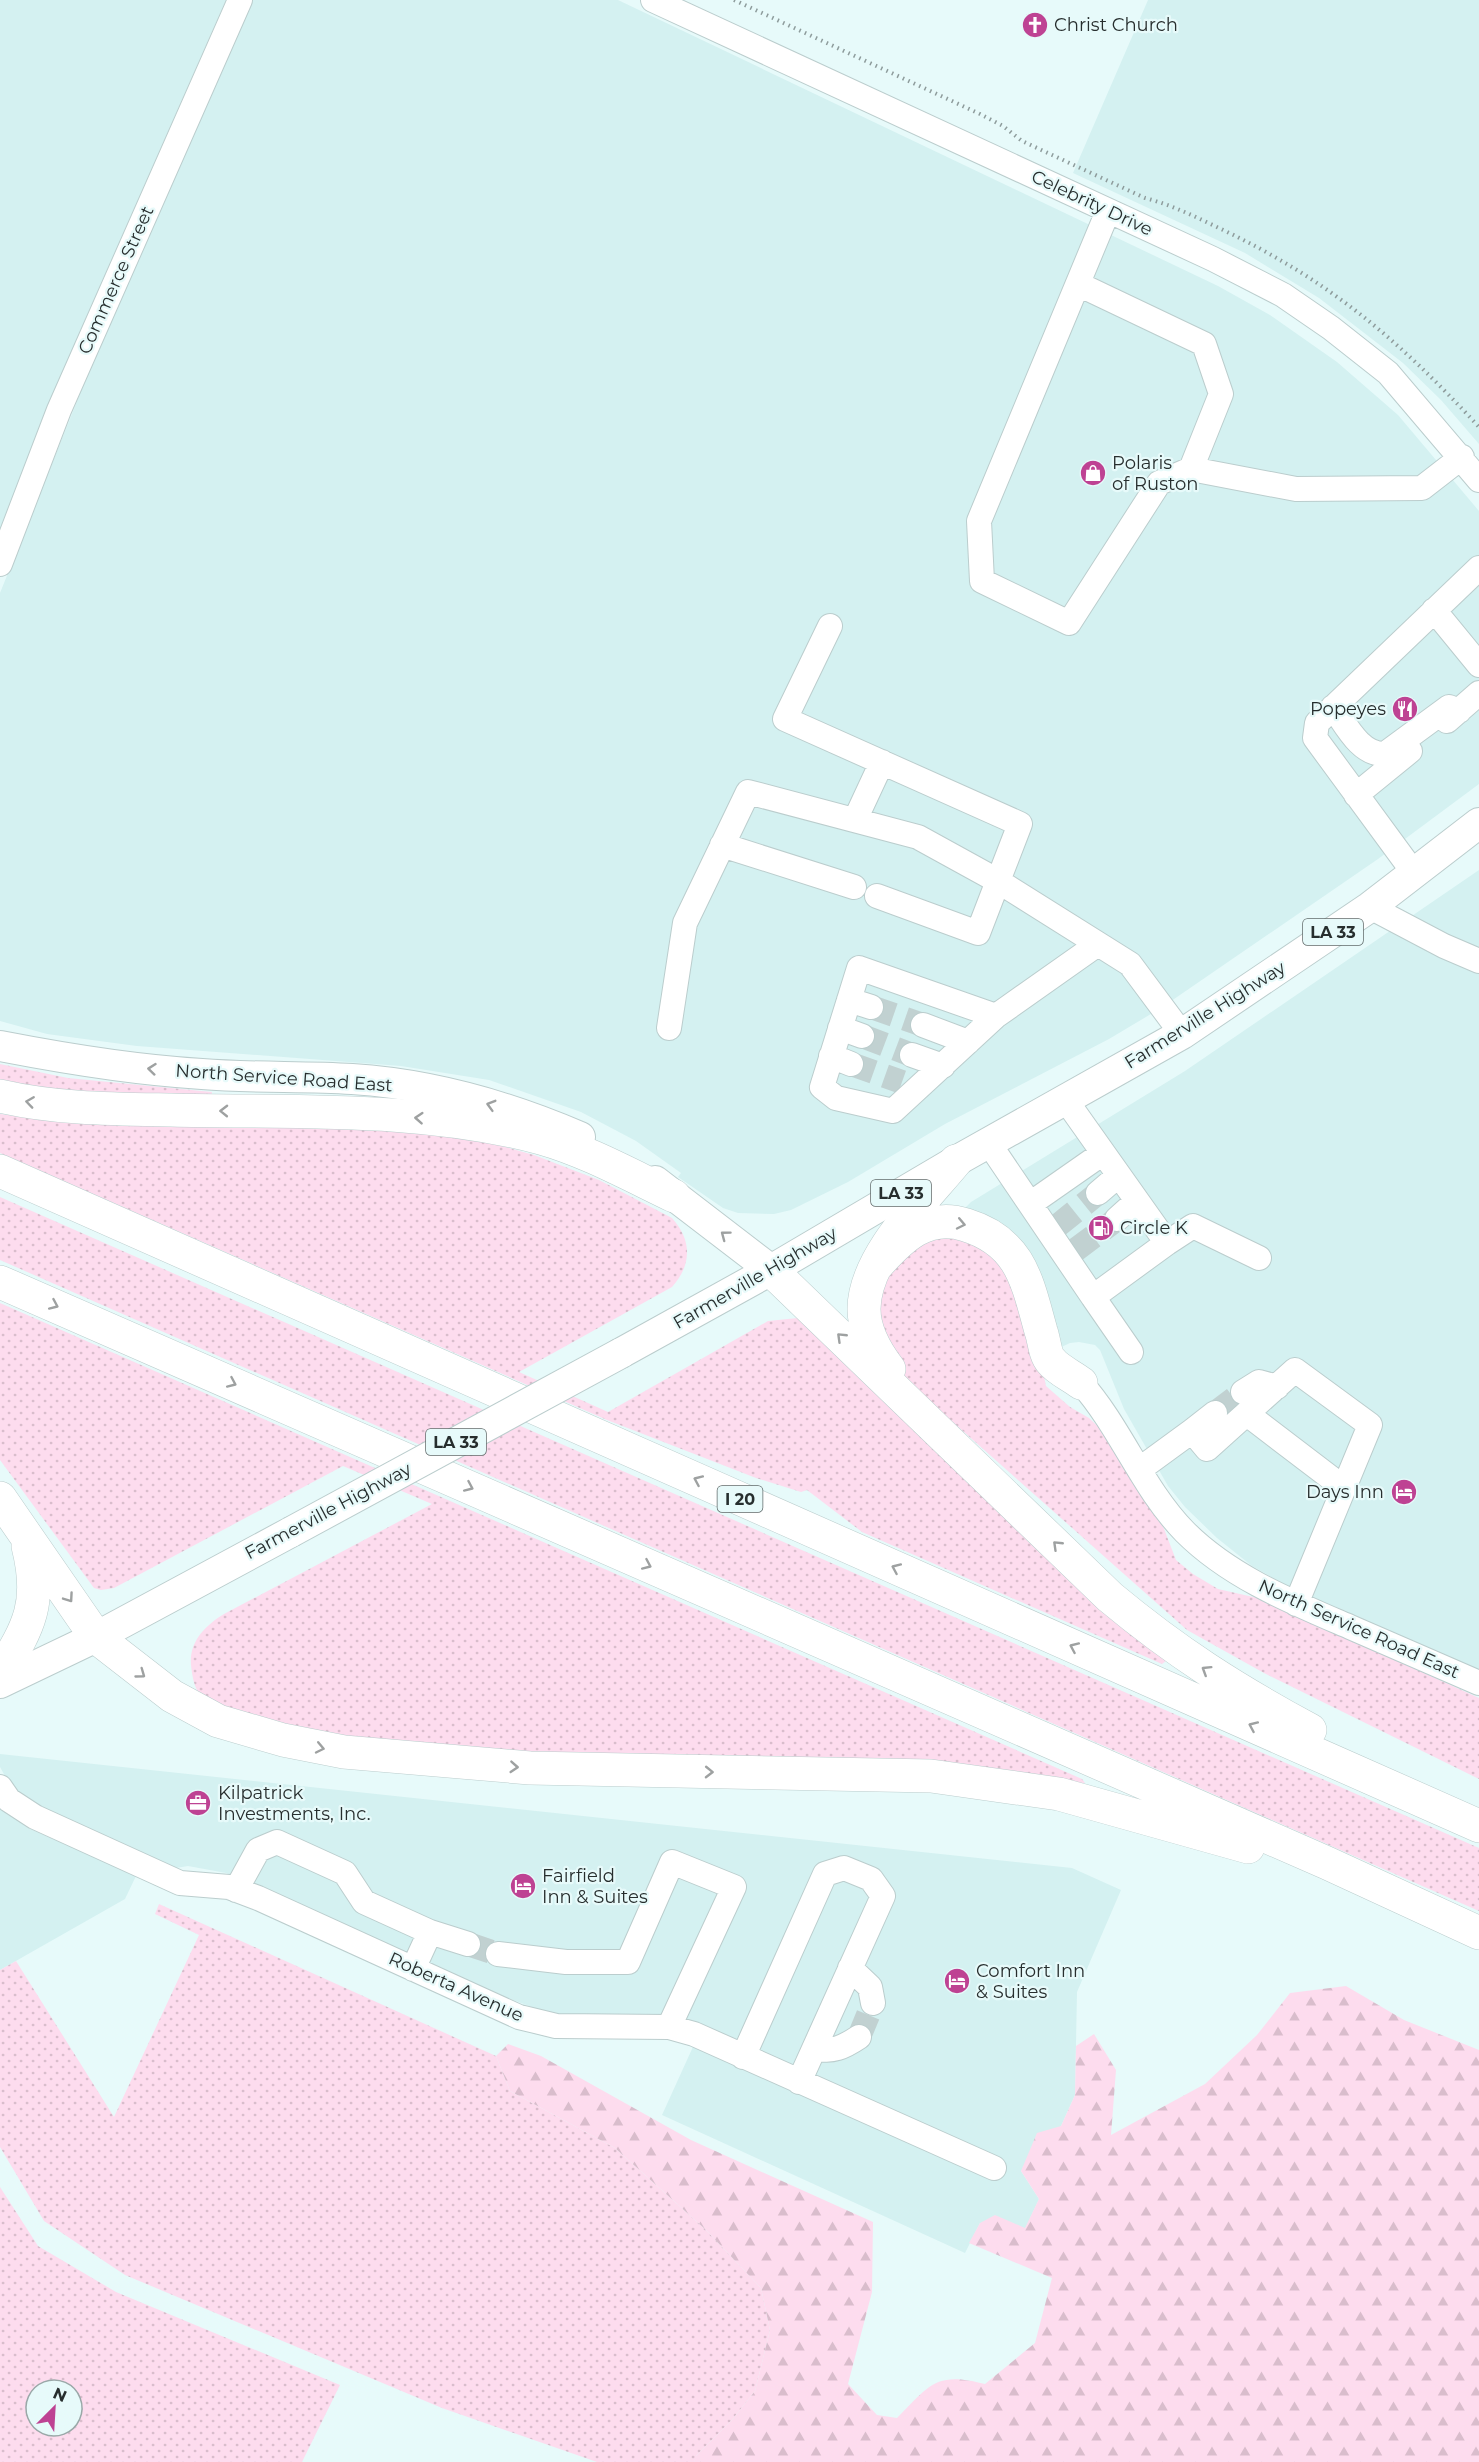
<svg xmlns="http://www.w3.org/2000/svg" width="1479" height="2462" font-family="Montserrat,sans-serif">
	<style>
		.built { fill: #d4f1f1 }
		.grass { fill: url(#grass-dots); fill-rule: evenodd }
		.forest { fill: url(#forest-firs) }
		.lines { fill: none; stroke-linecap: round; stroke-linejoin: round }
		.minor-tunnel { stroke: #c1d1d1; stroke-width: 24; stroke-dasharray: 24 12; stroke-linecap: butt }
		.minor-casing { stroke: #bbcdcd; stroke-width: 26 }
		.major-casing { stroke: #bbcdcd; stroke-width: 32 }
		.highway-casing { stroke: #bbcdcd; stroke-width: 34 }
		.path { stroke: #8e9c9c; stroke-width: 4; stroke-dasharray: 1.5 4.5; stroke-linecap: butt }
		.minor { stroke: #fff; stroke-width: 24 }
		.major { stroke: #fff; stroke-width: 30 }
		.highway { stroke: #fff; stroke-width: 33 }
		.major-bridge-casing { stroke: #bbcdcd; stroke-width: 32; stroke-linecap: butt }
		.major-bridge { stroke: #fff; stroke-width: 30 }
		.oneway { stroke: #9ea1a1 }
		.labels { text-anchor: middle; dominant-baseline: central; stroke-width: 4.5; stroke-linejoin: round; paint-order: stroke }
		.shield { fill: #e7fafa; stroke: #616b6b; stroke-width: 1.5 }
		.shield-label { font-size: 16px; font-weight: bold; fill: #272e2e }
		.poi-label { font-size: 18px; fill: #272e2e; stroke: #e7fafa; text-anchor: start }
		.street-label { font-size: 18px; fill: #272e2e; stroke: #e7fafa }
	</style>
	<defs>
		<pattern id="grass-dots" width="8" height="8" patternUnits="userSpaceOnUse" patternTransform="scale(1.5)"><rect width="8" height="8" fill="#fddcee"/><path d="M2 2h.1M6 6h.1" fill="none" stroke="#d9bdcc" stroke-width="1.8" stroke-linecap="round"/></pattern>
		<pattern id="forest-firs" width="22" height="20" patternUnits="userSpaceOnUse" patternTransform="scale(1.5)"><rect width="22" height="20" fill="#fddcee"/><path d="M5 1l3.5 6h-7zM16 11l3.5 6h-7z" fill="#d9bdcc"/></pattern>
	</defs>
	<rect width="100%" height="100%" fill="#e7fafa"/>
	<path class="built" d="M0 0H226L80 332 0 535Z
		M251 0H618L1218 286 1270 315 1337 362 1398 415 1479 511V784L1378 859 1161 1008 1109 1039 945 1124 848 1182 791 1210 774 1214 738 1213 723 1208 678 1177 681 1173 636 1141 581 1112 489 1080 401 1066 137 1046 47 1034 0 1021V593L100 344Z
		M1148 0H1479V444L1441 400 1403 363 1319 298 1245 253 1073 173Z
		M1479 870V1671L1289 1587 1252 1566 1217 1538 1185 1507 1168 1486 1124 1409 1100 1350 1095 1345 1079 1342 1070 1343 1057 1349 965 1208 971 1202 1185 1071Z
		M0 1754 1072 1868 1121 1890 1077 1992 1075 2095 1061 2126 1021 2171 1039 2199 1025 2229 980 2223 965 2253 662 2115 702 2027 554 2015 488 1991 264 1887 226 1873 188 1866 176 1868 37 1805 10 1785 0 1767Z
		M0 1807 28 1828 136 1876 125 1899 0 1970Z"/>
	<path class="grass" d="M0 1064 68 1078 212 1092 211 1098 0 1086Z
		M0 1114 56 1121 411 1128 481 1140 534 1155 599 1180 672 1218C692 1240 692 1265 672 1287L519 1372 608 1412 768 1321 798 1318 1166 1661 1162 1664 862 1532 807 1490 801 1492 756 1478 607 1420 0 1153Z
		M0 1197 1479 1848V1911L0 1260Z
		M923 1233 996 1244 1040 1358 1046 1386 1070 1407 1089 1418 1107 1435 1161 1521 1176 1560 1193 1574 1218 1589 1262 1599 1479 1698V1779L1264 1673 1187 1630 901 1376 876 1308 884 1278Z
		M0 1303 1082 1779 1085 1783 467 1751C391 1745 288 1740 220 1706 214 1703 205 1700 200 1695 194 1687 192 1675 191 1665 189 1641 206 1625 224 1614L432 1504 343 1466 114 1588 101 1590 94 1588 0 1460Z
		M159 1904 496 2056 510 2091 615 2148 705 2229 761 2288 770 2330 755 2391 732 2420 696 2456 694 2462H597L442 2408 125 2275 44 2221 0 2147V1970L16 1961 114 2117 199 1935 155 1914Z
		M0 2187 38 2246 116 2292 340 2385 302 2462H0ZM36 2390H72V2426H36Z"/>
	<path class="forest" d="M1346 1986 1404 2020 1479 2050V2462H694L695 2457 732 2420 755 2391 770 2330 761 2288 705 2229 615 2148 510 2091 496 2056 508 2044 541 2056 691 2140 873 2222 872 2292 848 2384 877 2415 897 2418C930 2385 935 2371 985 2384L1035 2343 1052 2278 969 2243 980 2223 995 2215 1025 2228 1039 2199 1021 2171 1037 2133 1061 2126 1075 2095 1076 2046 1094 2034 1116 2070 1111 2135 1205 2084 1257 2035 1290 1993Z"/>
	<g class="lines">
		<path class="minor-tunnel" d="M871 1007 923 1025
			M862 1036 912 1055
			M851 1064 902 1082
			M1056 1227 1098 1193
			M1074 1251 1117 1219
			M1215 1413 1243 1392
			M468 1944 498 1954
			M859 2037 873 2003"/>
		<g class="minor-casing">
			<path id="minor" d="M653 0 1213 259 1283 295 1331 328 1388 373 1479 480
				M1108 211 979 521 982 581 1069 623 1159 483 1191 469 1296 489 1422 488 1462 457
				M1078 284 1204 344 1221 394 1191 469
				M0 564 59 410 240 0
				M1434 610 1479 665
				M830 626 785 719 1020 824 998 881 1130 964 1182 1034
				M1333 707C1346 725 1360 755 1385 754L1449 707 1459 711
				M1447 721 1479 693
				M1356 795 1410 751
				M855 820 882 762
				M722 845 854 887
				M1414 873 1315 738 1317 723 1479 568
				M1370 907 1444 946 1479 961
				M849 1000 871 1007
				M996 1016 893 1111 836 1098 822 1087 859 968 996 1016 1098 944
				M923 1025 968 1042
				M669 1028 685 923 748 792 918 837 998 881 978 933 877 896
				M840 1028 862 1036
				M912 1055 943 1066
				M831 1056 851 1064
				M988 1142 1093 1297 1167 1243 1065 1099
				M1098 1193 1119 1175
				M1030 1204 1103 1153
				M1117 1219 1137 1201
				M1167 1243 1193 1226 1259 1258
				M1093 1297 1131 1352
				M1081 1383C1121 1428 1142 1488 1185 1532 1230 1577 1292 1602 1350 1627 1393 1646 1436 1664 1479 1683
				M1243 1392 1259 1382 1277 1387
				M1247 1414 1344 1488
				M1192 1431 1215 1413
				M1140 1469 1192 1431 1207 1449 1295 1370 1370 1425 1296 1604
				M0 1787 9 1800 35 1817 180 1883 229 1887 258 1898 519 2017 556 2026 669 2027 694 2034 994 2168
				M236 1890 258 1850 277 1842 345 1873 364 1902 430 1932 468 1944
				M498 1954 566 1962H628L672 1862 734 1887 669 2027
				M850 1968 870 1987 873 2003
				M413 1969 430 1932
				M815 2048C832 2053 844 2047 859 2037
				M743 2057 825 1874 844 1868 871 1879 883 1896 799 2082"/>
		</g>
		<g class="major-casing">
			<path id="major" d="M0 1046C67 1059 134 1070 202 1074 252 1078 303 1076 352 1079 431 1084 508 1106 580 1137
				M655 1181 771 1270
				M621 1353 771 1270 956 1161 1182 1034 1370 907 1479 823
				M0 1683 96 1637 291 1532"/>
		</g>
		<g class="highway-casing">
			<path id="highway" d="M0 1096C56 1109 114 1109 171 1110 294 1113 421 1106 541 1138 587 1151 630 1175 674 1196
				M0 1171 1479 1826
				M877 1265C901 1238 927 1212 966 1225 1021 1242 1027 1281 1041 1331 1044 1339 1045 1355 1051 1361 1058 1370 1072 1376 1081 1383
				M771 1270 1110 1597C1176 1652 1234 1689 1310 1730
				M0 1282 1327 1863 1479 1933
				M889 1369C876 1352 864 1331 864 1309 864 1257 924 1200 956 1161
				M0 1498 96 1637 172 1696 218 1721 283 1740 344 1752 530 1768 931 1776 1059 1794 1248 1847
				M0 1673C30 1626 42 1602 28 1546"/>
		</g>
		<path class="path" d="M734 0 980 114 1003 126 1022 141 1145 198C1172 205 1196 217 1221 229 1329 280 1399 340 1479 427"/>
		<use href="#minor" class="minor"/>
		<use href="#major" class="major"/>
		<use href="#highway" class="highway"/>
		<g class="major-bridge-casing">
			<path id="major-bridge" d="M291 1532 621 1353"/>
		</g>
		<use href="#major-bridge" class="major-bridge"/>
	</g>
	<defs><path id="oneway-chevron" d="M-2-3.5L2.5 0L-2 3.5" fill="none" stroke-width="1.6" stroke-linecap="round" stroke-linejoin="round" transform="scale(1.5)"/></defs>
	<g class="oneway">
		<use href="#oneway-chevron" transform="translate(152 1069) rotate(-174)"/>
		<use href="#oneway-chevron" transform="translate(30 1102) rotate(-172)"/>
		<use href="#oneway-chevron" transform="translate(491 1105) rotate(-164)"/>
		<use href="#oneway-chevron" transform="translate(224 1111) rotate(-179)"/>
		<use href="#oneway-chevron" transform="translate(419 1118) rotate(-176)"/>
		<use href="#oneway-chevron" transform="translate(961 1224) rotate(12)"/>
		<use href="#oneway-chevron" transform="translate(725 1235) rotate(-143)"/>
		<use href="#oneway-chevron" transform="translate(54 1305) rotate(24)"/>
		<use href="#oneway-chevron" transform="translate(841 1337) rotate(-136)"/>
		<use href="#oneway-chevron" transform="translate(232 1383) rotate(24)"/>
		<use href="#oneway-chevron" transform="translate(698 1480) rotate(-156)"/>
		<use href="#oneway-chevron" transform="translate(469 1487) rotate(24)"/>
		<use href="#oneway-chevron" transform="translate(1057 1545) rotate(-136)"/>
		<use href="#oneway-chevron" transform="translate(647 1565) rotate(24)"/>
		<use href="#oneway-chevron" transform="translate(896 1568) rotate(-156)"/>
		<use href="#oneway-chevron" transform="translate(69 1598) rotate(55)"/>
		<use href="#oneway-chevron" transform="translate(1074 1647) rotate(-156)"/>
		<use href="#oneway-chevron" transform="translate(1206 1670) rotate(-148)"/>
		<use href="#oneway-chevron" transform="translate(141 1674) rotate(36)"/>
		<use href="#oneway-chevron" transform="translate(1253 1726) rotate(-156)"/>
		<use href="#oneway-chevron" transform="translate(320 1748) rotate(12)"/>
		<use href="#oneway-chevron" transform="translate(514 1767) rotate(4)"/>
		<use href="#oneway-chevron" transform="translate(709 1772) rotate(1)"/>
	</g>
	<defs>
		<g id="church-disc" transform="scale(1.35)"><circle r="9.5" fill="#be4293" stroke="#e7fafa"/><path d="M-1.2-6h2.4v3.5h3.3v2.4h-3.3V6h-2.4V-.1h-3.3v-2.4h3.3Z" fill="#fff"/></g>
		<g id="shop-disc" transform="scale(1.35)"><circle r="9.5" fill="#be4293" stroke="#e7fafa"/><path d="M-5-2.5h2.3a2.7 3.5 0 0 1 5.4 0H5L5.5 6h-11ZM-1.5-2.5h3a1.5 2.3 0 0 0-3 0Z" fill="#fff"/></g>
		<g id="restaurant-disc" transform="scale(1.35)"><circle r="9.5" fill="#be4293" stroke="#e7fafa"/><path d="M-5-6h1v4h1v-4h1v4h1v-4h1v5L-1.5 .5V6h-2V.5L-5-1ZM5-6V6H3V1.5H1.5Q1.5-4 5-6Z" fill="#fff"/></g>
		<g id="fuel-disc" transform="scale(1.35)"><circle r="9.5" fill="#be4293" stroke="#e7fafa"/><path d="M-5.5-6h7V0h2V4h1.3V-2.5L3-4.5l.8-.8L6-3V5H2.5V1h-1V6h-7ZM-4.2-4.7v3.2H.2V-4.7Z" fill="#fff"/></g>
		<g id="hotel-disc" transform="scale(1.35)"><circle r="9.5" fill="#be4293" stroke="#e7fafa"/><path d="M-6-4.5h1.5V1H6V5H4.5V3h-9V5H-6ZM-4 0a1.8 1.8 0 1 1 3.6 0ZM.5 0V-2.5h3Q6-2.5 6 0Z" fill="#fff"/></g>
		<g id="office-disc" transform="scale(1.35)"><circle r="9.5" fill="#be4293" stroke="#e7fafa"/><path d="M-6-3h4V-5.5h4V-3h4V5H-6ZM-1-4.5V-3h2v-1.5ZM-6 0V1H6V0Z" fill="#fff"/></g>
	</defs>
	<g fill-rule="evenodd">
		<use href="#church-disc" x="1035" y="25"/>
		<use href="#shop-disc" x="1093" y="473"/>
		<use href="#restaurant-disc" x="1405" y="709"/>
		<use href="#fuel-disc" x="1101" y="1228"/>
		<use href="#hotel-disc" x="1404" y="1492"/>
		<use href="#office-disc" x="198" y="1803"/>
		<use href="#hotel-disc" x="523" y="1886"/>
		<use href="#hotel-disc" x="957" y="1981"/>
	</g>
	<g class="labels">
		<g class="shield">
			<rect x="1303" y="919" width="60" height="26" rx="4.5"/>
			<rect x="871" y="1180" width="60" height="26" rx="4.5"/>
			<rect x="426" y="1429" width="60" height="26" rx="4.5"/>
			<rect x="717.5" y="1486" width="45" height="26" rx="4.5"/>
		</g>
		<g class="shield-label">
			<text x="1333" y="932">LA 33</text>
			<text x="901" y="1193">LA 33</text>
			<text x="456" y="1442">LA 33</text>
			<text x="740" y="1499">I 20</text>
		</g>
		<g class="poi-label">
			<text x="1054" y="25">Christ Church</text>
			<text x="1112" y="463">Polaris<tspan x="1112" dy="21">of Ruston</tspan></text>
			<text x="1386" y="709" text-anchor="end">Popeyes</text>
			<text x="1120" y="1228">Circle K</text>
			<text x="1384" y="1492" text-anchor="end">Days Inn</text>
			<text x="218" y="1793">Kilpatrick<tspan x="218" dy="21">Investments, Inc.</tspan></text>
			<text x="542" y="1876">Fairfield<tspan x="542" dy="21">Inn &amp; Suites</tspan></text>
			<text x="976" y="1971">Comfort Inn<tspan x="976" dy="21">&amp; Suites</tspan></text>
		</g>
		<g class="street-label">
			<text transform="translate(1092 203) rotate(25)">Celebrity Drive</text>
			<text transform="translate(116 280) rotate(-66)">Commerce Street</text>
			<text transform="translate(1205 1015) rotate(-32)">Farmerville Highway</text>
			<text transform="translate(284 1078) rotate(4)">North Service Road East</text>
			<text transform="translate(755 1278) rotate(-30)">Farmerville Highway</text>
			<text transform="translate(328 1511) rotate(-28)">Farmerville Highway</text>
			<text transform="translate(1359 1629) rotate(24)">North Service Road East</text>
			<text transform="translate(456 1987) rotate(24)">Roberta Avenue</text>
		</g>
	</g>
	<g transform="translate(54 2408) rotate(24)"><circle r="28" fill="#e7fafa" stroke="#9aa8a8" stroke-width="1.5"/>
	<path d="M0-4.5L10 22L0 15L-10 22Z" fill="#be4293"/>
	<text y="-9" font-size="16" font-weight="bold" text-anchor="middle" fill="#272e2e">N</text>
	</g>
</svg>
